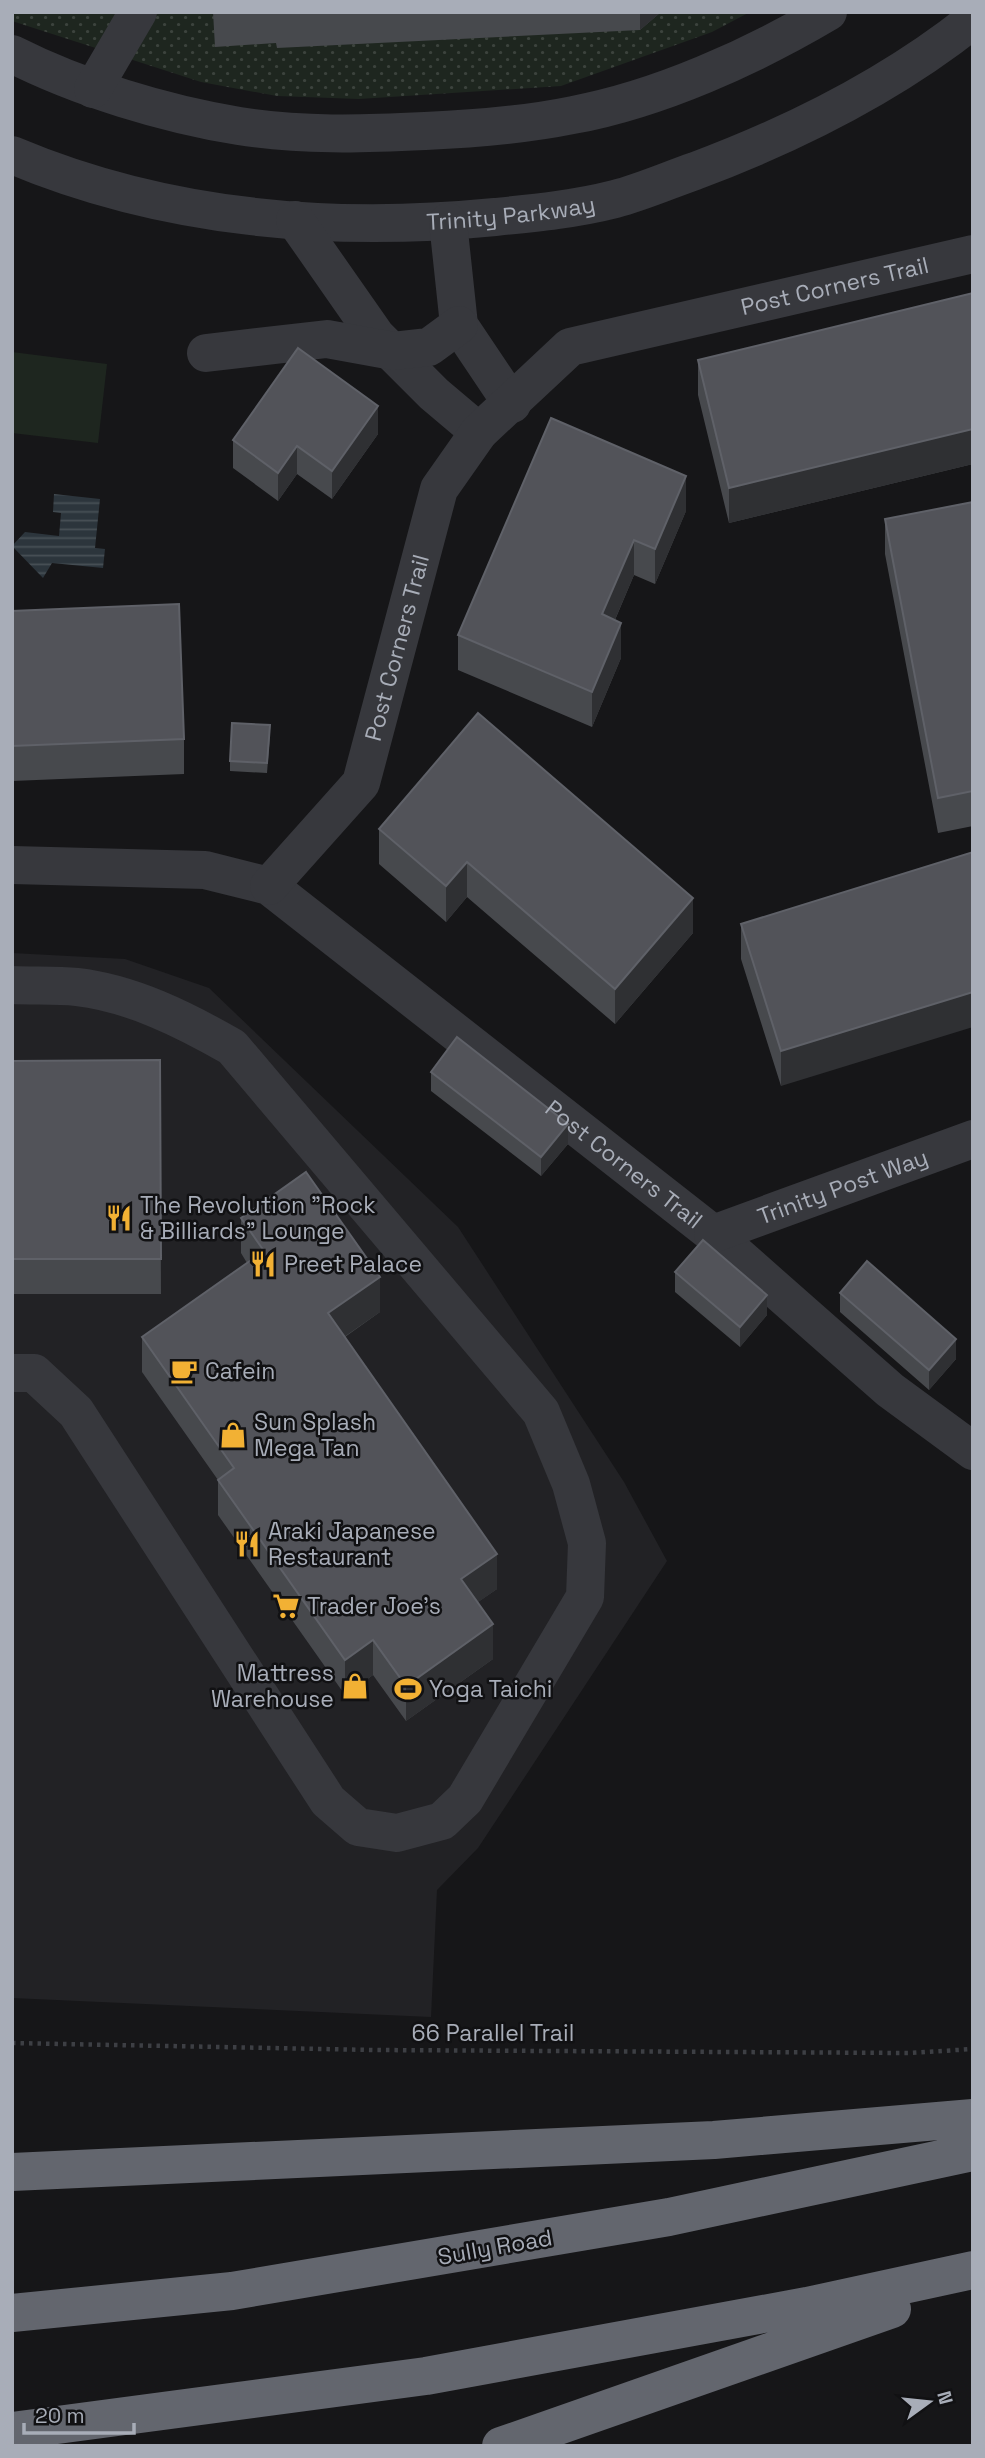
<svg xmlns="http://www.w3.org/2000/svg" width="985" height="2458" font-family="'Space Grotesk',sans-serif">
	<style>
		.built { fill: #222225 }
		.grass { fill: url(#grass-dots) }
		.garden { fill: #1e261f }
		.water { fill: url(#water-rules) }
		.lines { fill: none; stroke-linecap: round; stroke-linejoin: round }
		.path { stroke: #3d3f44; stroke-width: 4.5; stroke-dasharray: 3.5 5; stroke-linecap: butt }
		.minor { stroke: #37383d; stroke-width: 38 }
		.highway { stroke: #63666e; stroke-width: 38 }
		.wall { fill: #47494d }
		.shaded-wall { fill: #2f3033 }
		.building { fill: #525359; stroke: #5f6168; stroke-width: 2 }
		.labels { text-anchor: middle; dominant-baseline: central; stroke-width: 5; stroke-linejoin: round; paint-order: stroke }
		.street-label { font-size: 23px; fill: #a8adb8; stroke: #111113 }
		.poi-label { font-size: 23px; fill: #a8adb8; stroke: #111113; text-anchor: start }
	</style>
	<defs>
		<pattern id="grass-dots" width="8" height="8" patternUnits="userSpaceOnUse" patternTransform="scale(1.75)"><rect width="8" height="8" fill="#1e261f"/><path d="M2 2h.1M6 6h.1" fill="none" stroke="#3c433d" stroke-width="1.8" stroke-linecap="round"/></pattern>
		<pattern id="water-rules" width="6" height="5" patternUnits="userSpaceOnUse" patternTransform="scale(1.75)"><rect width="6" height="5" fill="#2c353c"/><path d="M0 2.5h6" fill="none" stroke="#485056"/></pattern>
	</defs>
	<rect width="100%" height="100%" fill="#161618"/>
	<path class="built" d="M12 953 125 959 209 988 458 1227 624 1482 667 1561 478 1848 437 1890 431 2017 12 1998Z"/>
	<path class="grass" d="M12 12H750L712 32 561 86 359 99 277 96 201 82 12 21Z"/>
	<path class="garden" d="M12 352 107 364 98 443 12 433Z"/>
	<path class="water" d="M54 494 100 499 95 548 105 549 103 568 52 563 43 578 12 546 25 532 59 536 61 513 53 512Z"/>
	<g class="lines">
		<path class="path" d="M12 2043 374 2050 909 2053 973 2049"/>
		<g class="minor">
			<path d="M12 54C79 88 165 114 239 126 300 136 364 134 425 131 474 129 524 125 573 115 659 99 752 57 828 12"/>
			<path d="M93 89 138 12"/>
			<path id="s1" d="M12 155C164 219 332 233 495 217 535 213 576 209 615 199 642 192 669 180 695 171 794 134 890 86 973 20"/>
			<path d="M295 220 376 336 434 394 479 432"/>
			<path d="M448 222 459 325 512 404"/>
			<path d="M206 353 327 339 393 351 429 347 459 325"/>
			<path id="s2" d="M12 865 205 870 269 886 713 1234 890 1390 973 1451"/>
			<path id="s3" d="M269 886 361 783 439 489 479 432 570 347 973 254"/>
			<path d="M12 985C34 986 56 985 77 987 131 993 185 1020 232 1047L541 1412 571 1484 587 1543 585 1597 465 1799 442 1821 397 1833 358 1827 328 1801 76 1412 34 1373H12"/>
			<path id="s4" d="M713 1234 973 1139"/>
		</g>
		<path class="highway" d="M12 2172 714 2140 973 2118
			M12 2313 232 2291 669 2217 973 2152
			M12 2431 426 2376 807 2306 973 2270
			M501 2446 892 2309"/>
	</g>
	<path class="wall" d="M213 12H661L640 30 277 48 276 43 215 47Z
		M973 293V464L729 523 698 395V360Z
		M378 434 332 499 297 474 278 501 233 468V440Z
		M973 502V826L938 833 885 554V519Z
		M686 511 655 584 634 575 615 620 621 658 592 727 458 670V635Z
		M12 611 184 739V774L12 781Z
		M270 735 267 773 230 771V761Z
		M379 829 693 933 615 1024 467 897 446 922 379 864Z
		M973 852 781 1086 741 959V924Z
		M160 1060 161 1294H12V1061Z
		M431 1072 568 1144 541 1176 431 1091Z
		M241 1218 380 1312 345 1337 497 1589 478 1602 493 1659 406 1721 373 1675 345 1695 218 1515V1480L142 1372V1337L247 1263 241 1253Z
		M675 1272 767 1315 740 1347 675 1292Z
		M840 1293 956 1359 929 1390 840 1312Z"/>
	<path class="shaded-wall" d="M640 12H661L640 30Z
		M378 406V434L332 499V471Z
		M973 429V464L729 523V488Z
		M297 446V474L278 501V473Z
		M686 476V511L655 584V549Z
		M634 540V575L602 650V614Z
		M621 623V658L592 727V692Z
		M467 862V897L446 922V886Z
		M693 898V933L615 1024V989Z
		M973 992V1027L781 1086V1051Z
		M568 1124V1144L541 1176V1157Z
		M380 1277V1312L328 1348V1313Z
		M767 1295V1315L740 1347V1327Z
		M956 1339V1359L929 1390V1370Z
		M497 1554V1589L461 1614V1579Z
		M493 1624V1659L406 1721V1686Z
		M373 1640V1675L345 1695V1660Z"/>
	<path class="building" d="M973 293V429L729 488 698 360Z
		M298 348 378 406 332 471 297 446 278 473 233 440Z
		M551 418 686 476 655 549 634 540 602 614 621 623 592 692 458 635Z
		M973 502V791L938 798 885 519Z
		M179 604 184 739 12 746V611Z
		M478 713 693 898 615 989 467 862 446 886 379 829Z
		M232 723 270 725 267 763 230 761Z
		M973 852V992L781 1051 741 924Z
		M457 1037 568 1124 541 1157 431 1072Z
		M160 1060 161 1259H12V1061Z
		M306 1172 380 1277 328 1313 497 1554 461 1579 493 1624 406 1686 373 1640 345 1660 218 1480 234 1468 142 1337 264 1251 241 1218Z
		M703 1240 767 1295 740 1327 675 1272Z
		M867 1261 956 1339 929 1370 840 1293Z"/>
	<defs>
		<g id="restaurant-bare" transform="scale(2.1)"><path d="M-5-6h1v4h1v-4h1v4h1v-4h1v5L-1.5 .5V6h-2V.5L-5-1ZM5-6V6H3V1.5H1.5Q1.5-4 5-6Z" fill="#f2b134" stroke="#111113" stroke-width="2.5" paint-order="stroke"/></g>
		<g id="cafe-bare" transform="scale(2.1)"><path d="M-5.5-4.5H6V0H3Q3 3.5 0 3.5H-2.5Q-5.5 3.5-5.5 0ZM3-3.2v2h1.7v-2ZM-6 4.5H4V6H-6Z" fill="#f2b134" stroke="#111113" stroke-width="2.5" paint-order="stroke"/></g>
		<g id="shop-bare" transform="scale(2.1)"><path d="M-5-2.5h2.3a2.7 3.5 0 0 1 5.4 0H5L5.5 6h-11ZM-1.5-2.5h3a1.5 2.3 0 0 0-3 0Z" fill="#f2b134" stroke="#111113" stroke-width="2.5" paint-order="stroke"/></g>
		<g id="supermarket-bare" transform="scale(2.1)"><path d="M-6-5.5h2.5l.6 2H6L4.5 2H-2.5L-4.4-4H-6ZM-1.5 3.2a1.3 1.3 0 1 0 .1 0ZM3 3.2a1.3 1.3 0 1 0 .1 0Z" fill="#f2b134" stroke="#111113" stroke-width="2.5" paint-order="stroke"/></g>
		<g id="stadium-bare" transform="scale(2.1)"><path d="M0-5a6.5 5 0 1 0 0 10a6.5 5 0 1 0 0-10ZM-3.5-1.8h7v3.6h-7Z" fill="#f2b134" stroke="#111113" stroke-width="2.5" paint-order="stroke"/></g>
	</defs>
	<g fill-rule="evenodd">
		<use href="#restaurant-bare" x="119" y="1218"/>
		<use href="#restaurant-bare" x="263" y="1264"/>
		<use href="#cafe-bare" x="184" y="1371"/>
		<use href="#shop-bare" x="233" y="1435"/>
		<use href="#restaurant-bare" x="247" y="1544"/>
		<use href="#supermarket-bare" x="286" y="1606"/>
		<use href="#shop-bare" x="355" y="1686"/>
		<use href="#stadium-bare" x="408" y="1689"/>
	</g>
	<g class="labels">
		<g class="street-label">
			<text stroke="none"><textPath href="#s1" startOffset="508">Trinity Parkway</textPath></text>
			<text stroke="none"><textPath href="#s3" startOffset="908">Post Corners Trail</textPath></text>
			<text stroke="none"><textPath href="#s3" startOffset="278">Post Corners Trail</textPath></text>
			<text stroke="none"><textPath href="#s2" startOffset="710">Post Corners Trail</textPath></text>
			<text stroke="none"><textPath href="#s4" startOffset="138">Trinity Post Way</textPath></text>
			<text x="493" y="2033">66 Parallel Trail</text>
			<text transform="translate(495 2247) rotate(-10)">Sully Road</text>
		</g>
		<g class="poi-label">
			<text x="140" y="1205">The Revolution "Rock<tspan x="140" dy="26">&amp; Billiards" Lounge</tspan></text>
			<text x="284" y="1264">Preet Palace</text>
			<text x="205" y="1371">Cafein</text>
			<text x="254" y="1422">Sun Splash<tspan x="254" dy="26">Mega Tan</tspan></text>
			<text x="268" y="1531">Araki Japanese<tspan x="268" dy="26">Restaurant</tspan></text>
			<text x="307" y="1606">Trader Joe's</text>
			<text x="334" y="1673" text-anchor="end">Mattress<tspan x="334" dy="26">Warehouse</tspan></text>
			<text x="429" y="1689">Yoga Taichi</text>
		</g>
	</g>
	<rect width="985" height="2458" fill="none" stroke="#a8adb8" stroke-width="28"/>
	<g transform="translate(929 2402) rotate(75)" stroke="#111113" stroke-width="5" paint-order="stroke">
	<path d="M0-5L12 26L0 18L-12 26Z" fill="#a8adb8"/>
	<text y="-10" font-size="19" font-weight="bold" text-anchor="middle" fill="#a8adb8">N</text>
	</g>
	<path d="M24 2423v10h110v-10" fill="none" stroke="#a8adb8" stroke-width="3.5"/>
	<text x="35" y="2423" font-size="21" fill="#a8adb8" stroke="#111113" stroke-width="5" paint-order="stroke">20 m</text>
</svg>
